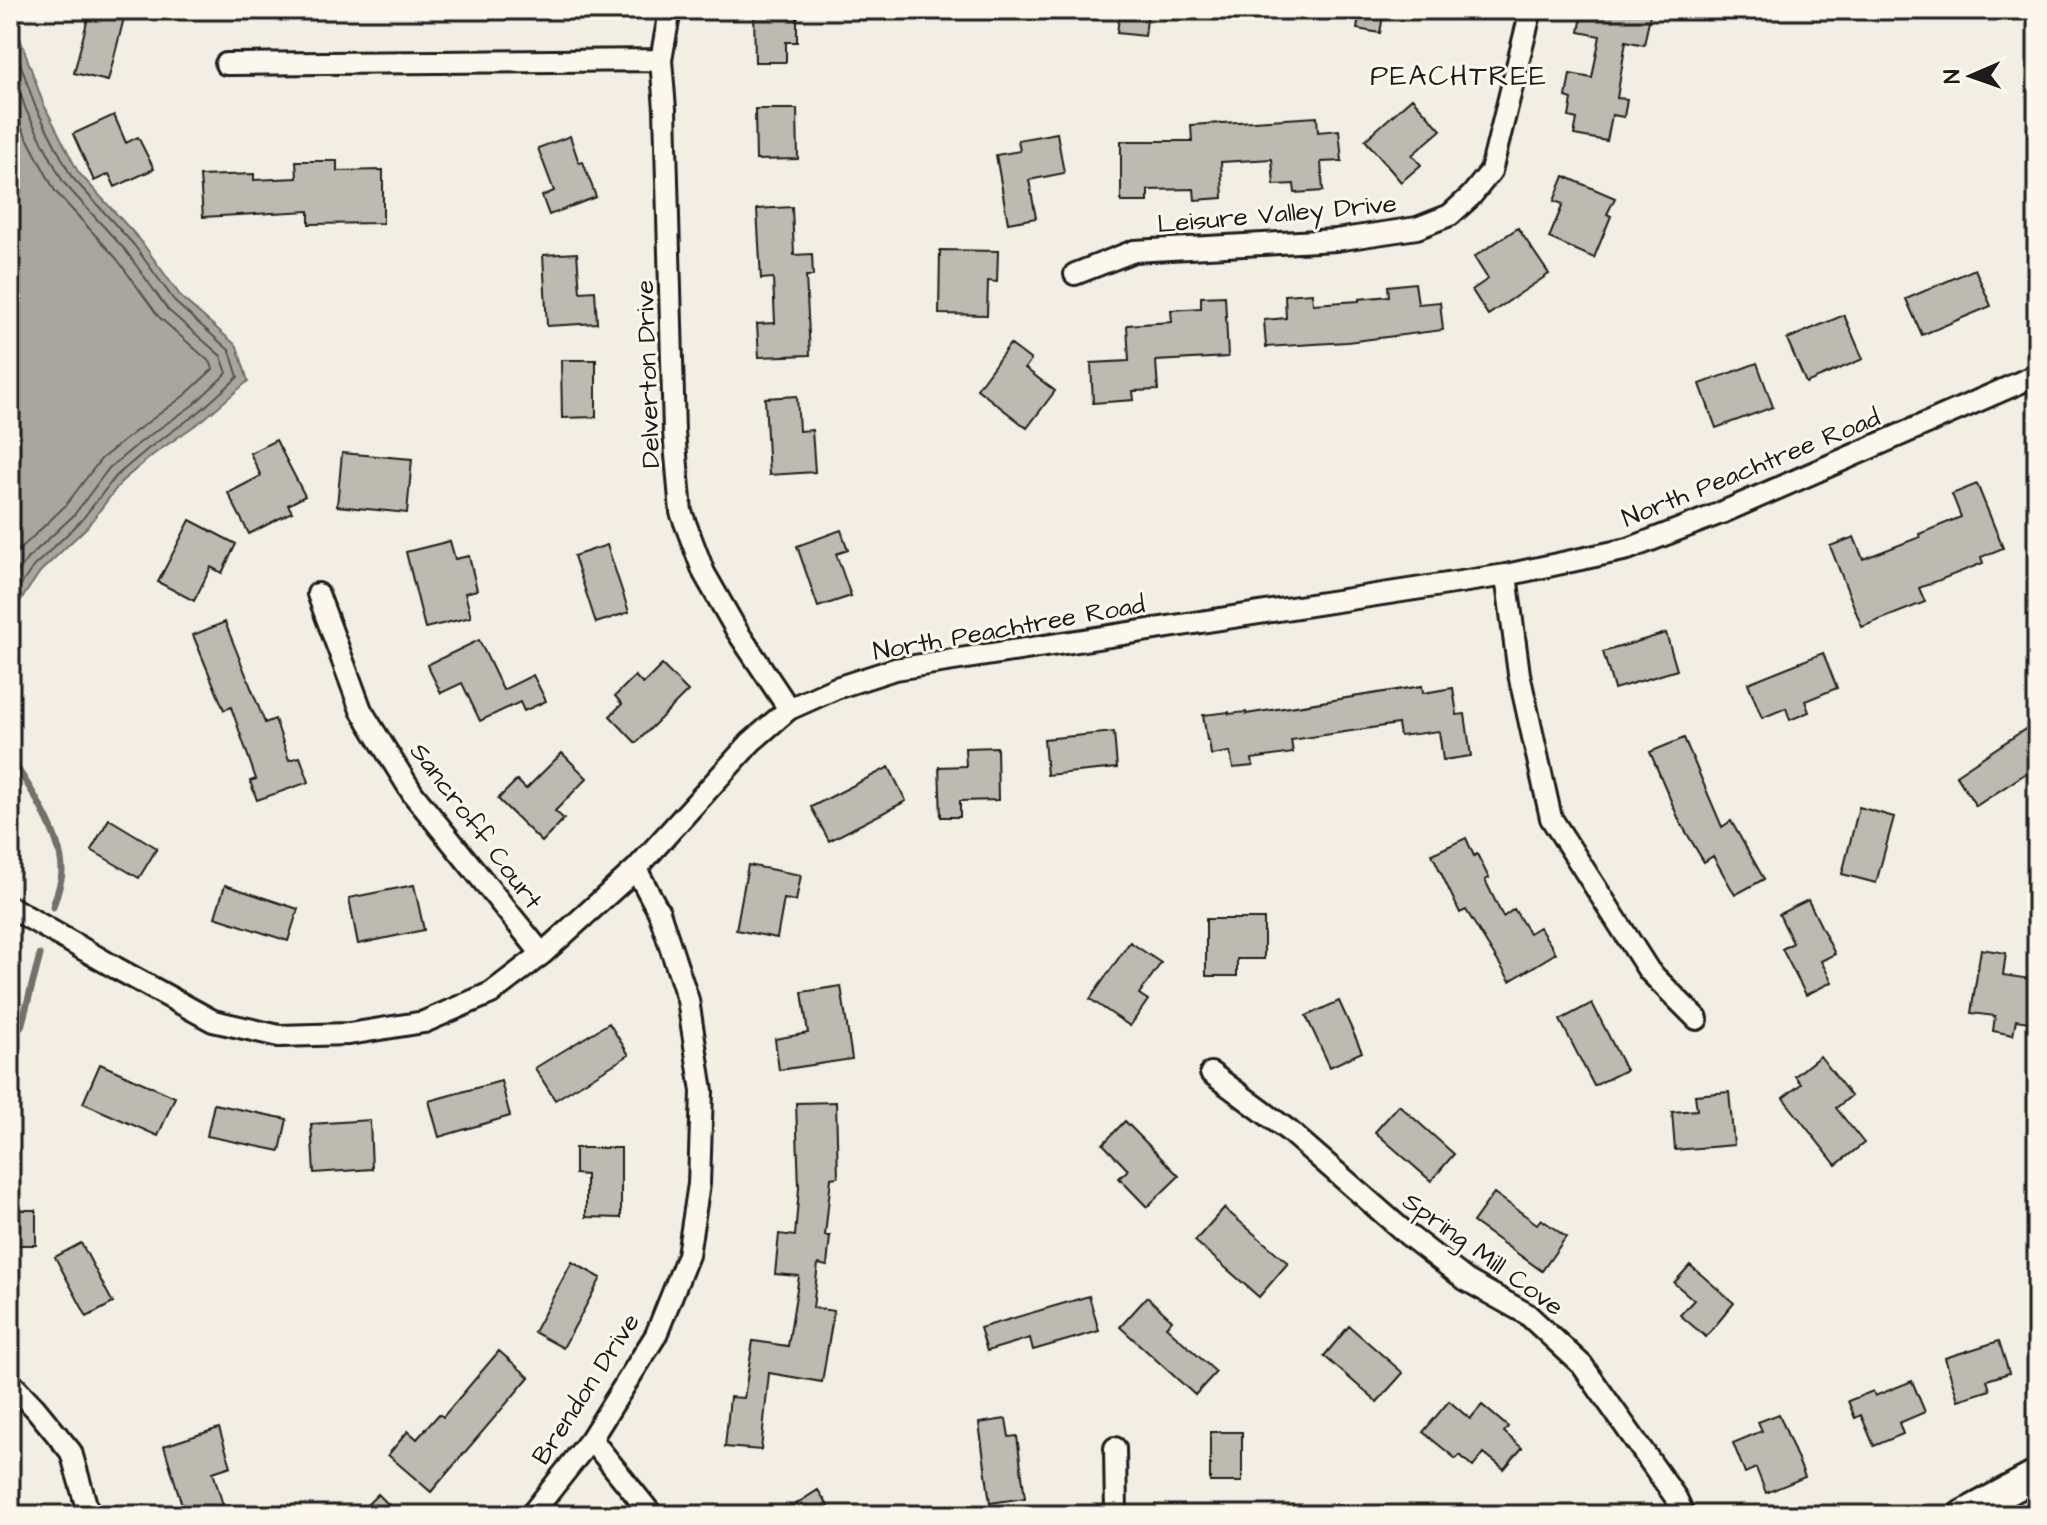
<svg xmlns="http://www.w3.org/2000/svg" width="2047" height="1525" font-family="'Architects Daughter',sans-serif">
	<style>
		.water { fill: #a9a6a0; stroke: #716f6b; stroke-width: 2 }
		.lines { fill: none; stroke-linecap: round; stroke-linejoin: round }
		.shore { stroke: #545351; stroke-width: 2 }
		.stream { stroke: #716f6b; stroke-width: 7 }
		.building { fill: #bdbab1; stroke: #1c1c1c; stroke-width: 2 }
		.street-casing { stroke: #1c1c1c; stroke-width: 26 }
		.secondary-casing { stroke: #1c1c1c; stroke-width: 34 }
		.street { stroke: #fbf7ec; stroke-width: 20 }
		.secondary { stroke: #fbf7ec; stroke-width: 28 }
		.labels { text-anchor: middle; dominant-baseline: central; stroke-width: 6; stroke-linejoin: round; paint-order: stroke }
		.street-label { font-size: 26px; fill: #1c1c1c; stroke: #fbf7ec }
		.neighbourhood-label { font-size: 28px; letter-spacing: 2px; fill: #1c1c1c; stroke: #fbf7ec }
	</style>
	<rect width="100%" height="100%" fill="#f2eee4"/>
	<filter id="ink" filterUnits="userSpaceOnUse"><feTurbulence type="fractalNoise" baseFrequency=".0125" numOctaves="2"/><feDisplacementMap in="SourceGraphic" scale="16" xChannelSelector="R" yChannelSelector="G"/><feConvolveMatrix kernelMatrix="1 2 1 2 8 2 1 2 1" color-interpolation-filters="sRGB"/></filter>
	<g filter="url(#ink)">
		<path class="water" d="M10 10H14V21L43 103 78 172 140 240 182 298 237 346 248 381 204 419 154 454 122 481 87 527 40 572 10 616Z"/>
		<g class="lines">
			<path class="shore" d="M10 33 35 106 71 176 134 245 176 303 230 351 238 377 199 412 149 448 116 476 81 521 33 567 10 601
				M10 63 26 110 63 182 126 251 168 310 221 356 227 373 193 405 143 440 109 468 74 515 27 559 10 584
				M10 100 16 117 55 191 117 259 159 317 211 363 213 369 185 395 136 431 101 459 65 506 18 551 10 562"/>
			<path class="stream" d="M10 758C29 785 62 836 62 871 62 882 56 896 53 907
				M10 1036 21 1027 40 955"/>
		</g>
		<path class="building" d="M90 10H109L125 14 108 81 74 73Z
			M754 10H797V42H786V62H755Z
			M1120 10H1148L1145 36 1117 33Z
			M1360 10H1384L1380 33 1357 29Z
			M1583 10H1651L1644 45 1626 41 1617 98 1627 99 1624 117 1612 115 1607 141 1574 135 1577 119 1569 117 1572 99 1566 97 1570 74 1592 78 1600 36 1579 32Z
			M1412 98 1441 130 1412 155 1421 165 1401 182 1365 140Z
			M755 109H797L798 159 756 160Z
			M114 115 126 143 138 137 154 169 115 187 109 174 94 181 73 134Z
			M1317 117 1318 132 1339 130 1342 161 1321 162 1323 191 1295 193 1294 184 1274 185 1272 159 1221 162 1223 198 1195 200 1194 189 1148 190V202H1121V141H1192L1191 125Z
			M1057 133 1064 173 1029 180 1036 218 1008 223 996 155 1020 151 1018 140Z
			M570 136 579 163 583 162 596 197 549 215 542 196 554 191 538 148Z
			M296 161H337V171L383 170V223L309 224V211L203 217 200 176 254 174V180L297 178Z
			M1564 176 1615 198 1607 214 1611 216 1594 258 1549 238 1563 204 1554 201Z
			M792 207 794 255 812 254 813 276H806L810 355 759 357 757 324 775 323 773 278 761 279 757 209Z
			M1518 228 1549 274 1488 315 1472 290 1488 279 1474 257Z
			M940 250 998 251 997 282 988 281 987 315 939 314Z
			M577 253 580 292 595 291 597 323 547 326 543 255Z
			M1975 269 1991 306 1922 335 1906 299Z
			M1415 283 1418 304 1440 302 1443 330 1347 342 1266 347 1264 320 1286 318 1285 295 1312 293 1313 304 1359 301V299L1389 296 1388 286Z
			M1225 296 1228 357 1156 361 1158 390 1133 391 1134 400 1093 403 1091 363 1129 361 1127 325 1172 322 1171 310 1201 308V297Z
			M1844 315 1863 359 1806 383 1787 339Z
			M1010 344 1031 360 1025 368 1055 391 1027 428 977 389Z
			M561 360H596V417L562 418Z
			M1757 363 1773 407 1716 428 1700 384Z
			M797 396 799 431 812 430 815 472 769 475 765 398Z
			M276 440 305 496 288 505 292 512 249 534 228 493 261 476 250 453Z
			M342 453 412 459 407 513 337 506Z
			M1977 484 2003 548 1981 557 1983 563 1919 588 1925 602 1862 627 1830 546 1854 537 1863 559 1920 537 1919 534 1961 517 1952 494Z
			M190 520 236 544 222 573 211 567 194 601 158 582Z
			M841 530 848 550 836 554 851 596 818 607 797 546Z
			M450 541 455 559 469 556 477 590 465 593 471 617 425 628 406 552Z
			M607 545 629 612 596 623 574 556Z
			M225 622 265 723 275 719 289 760 300 757 309 782 257 800 250 781 256 779 231 707 224 710 193 635Z
			M1666 633 1677 670 1614 689 1603 652Z
			M479 640 503 690 533 675 546 701 524 711 520 702 480 721 462 683 441 693 427 665Z
			M1823 653 1837 688 1805 701 1809 712 1790 720 1786 708 1762 718 1748 683Z
			M662 665 688 691 636 743 610 716 622 704 615 696 635 676 643 684Z
			M1422 686 1423 693 1453 688 1457 715 1465 714 1471 756 1443 760 1439 731 1400 736 1398 724 1291 740 1293 753 1252 759 1253 766 1233 768 1230 752 1211 755 1209 740H1207L1203 715 1229 712V714L1246 712V714Z
			M2027 728 2037 743V766L1976 806 1956 775Z
			M1114 732 1117 768 1047 775 1044 739Z
			M1684 738 1722 827 1731 821 1764 879 1735 895 1713 856 1704 862 1680 822 1650 752Z
			M997 747 998 800 960 801V817H941L939 767 966 766 965 748Z
			M562 753 587 778 555 811 564 819 542 842 498 799 517 780 526 789Z
			M889 767 906 801 829 841 811 807Z
			M1859 807 1894 817 1876 883 1842 874Z
			M109 819 157 848 139 878 91 850Z
			M1466 838 1474 856 1477 854 1489 878 1485 880 1503 917 1514 909 1529 933 1539 927 1556 953 1510 981 1466 910 1460 913 1432 854Z
			M748 865 801 875 796 901 784 899 777 938 736 930Z
			M225 885 298 909 288 941 215 917Z
			M414 885 424 930 358 944 349 898Z
			M1808 900 1835 954 1821 961 1832 982 1806 995 1782 949 1793 943 1779 914Z
			M1206 919H1264V959H1237V976H1206Z
			M1130 942 1161 963 1139 994 1148 1000 1130 1026 1090 999Z
			M1981 949 2006 953 2003 975 2037 980V1023L2016 1020 2013 1035 1993 1031 1995 1016 1971 1013Z
			M841 986 852 1059 779 1070 775 1039 808 1033 802 992Z
			M1339 1001 1362 1052 1330 1067 1306 1016Z
			M1592 1003 1626 1070 1594 1086 1560 1020Z
			M609 1023 629 1055 555 1100 535 1068Z
			M1820 1056 1851 1096 1836 1108 1864 1143 1836 1165 1783 1098 1801 1084 1795 1076Z
			M100 1064 175 1097 158 1136 83 1103Z
			M501 1081 510 1116 439 1137 429 1101Z
			M1729 1092 1734 1145 1675 1150 1672 1112 1697 1110 1695 1095Z
			M836 1102 838 1177 831 1178 825 1236H830L827 1266 818 1264 813 1308 834 1311 822 1382 769 1373 761 1450 725 1447 730 1397 744 1398 753 1341 788 1346 799 1276 775 1274 779 1234 795 1236 799 1188 796 1103Z
			M214 1104 287 1119 280 1151 207 1136Z
			M1399 1105 1454 1154 1431 1181 1375 1132Z
			M370 1120 372 1169 314 1173 311 1124Z
			M1125 1121 1179 1176 1147 1207 1119 1178 1128 1170 1103 1144Z
			M575 1148H621V1218L586 1217V1175L575 1174Z
			M1494 1193 1537 1224 1541 1219 1566 1237 1542 1271 1473 1222Z
			M1224 1208 1288 1263 1259 1297 1195 1241Z
			M10 1210H36V1245H10Z
			M81 1243 113 1303 87 1317 55 1257Z
			M572 1262 601 1278 563 1348 534 1332Z
			M1690 1265 1734 1303 1706 1337 1680 1315 1694 1300 1674 1283Z
			M1089 1296 1099 1331 1033 1350 1030 1338 987 1351 980 1328Z
			M1147 1297 1172 1320 1166 1327 1216 1372 1195 1395 1120 1327Z
			M1349 1326 1403 1373 1377 1402 1324 1356Z
			M1999 1341 2009 1373 1987 1380 1990 1390 1958 1400 1945 1358Z
			M499 1351 529 1377 431 1492 388 1455 408 1431 417 1439 439 1414 443 1417Z
			M1912 1381 1925 1412 1899 1423 1903 1434 1874 1446 1861 1415 1855 1418 1848 1401 1873 1391 1875 1396Z
			M1449 1401 1470 1419 1482 1405 1508 1427 1504 1432 1522 1448 1504 1469 1484 1453 1473 1467 1460 1455 1456 1459 1423 1432Z
			M1779 1414 1805 1477 1766 1493 1756 1468 1745 1473 1733 1443 1762 1431 1758 1422Z
			M1006 1419 1009 1437 1017 1436 1025 1498 990 1503 979 1423Z
			M219 1428 231 1466 213 1472 223 1505 213 1508 215 1515H185L164 1446Z
			M1210 1432H1242V1482H1210Z
			M818 1490 834 1515H779Z
			M378 1494 399 1515H357Z"/>
		<g class="lines">
			<g class="street-casing">
				<path id="street" d="M670 10 661 60 665 109 674 432 681 512 704 573 737 631 789 709
					M226 64 661 60
					M1075 274 1134 251 1336 240 1417 228 1450 215 1471 196 1491 171 1531 10
					M1506 575 1519 674 1551 818 1649 971 1697 1019
					M318 594 361 710 413 794 542 954
					M10 907 116 968 213 1021 279 1036 349 1034 424 1022 491 993 542 954 636 869 751 742 789 709 836 688 895 669 1506 575 1628 549 1721 513 2037 375
					M1211 1073 1289 1131 1408 1235 1466 1280 1527 1314 1582 1365 1676 1498 1684 1515
					M10 1382 35 1408 71 1452 89 1515
					M591 1439 652 1515
					M1115 1448 1116 1515
					M531 1515 591 1439 656 1335 688 1255 699 1184 702 1091 688 1000 659 912 636 869"/>
			</g>
			<g class="secondary-casing">
				<path id="secondary" d="M1963 1515 2037 1475"/>
			</g>
			<use href="#street" class="street"/>
			<use href="#secondary" class="secondary"/>
		</g>
	</g>
	<g class="labels">
		<g class="street-label">
			<text transform="translate(1277 214) rotate(-5)">Leisure Valley Drive</text>
			<text transform="translate(648 374) rotate(-92)">Delverton Drive</text>
			<text transform="translate(1751 468) rotate(-22)">North Peachtree Road</text>
			<text transform="translate(1009 628) rotate(-10)">North Peachtree Road</text>
			<text transform="translate(476 826) rotate(53)">Sancroff Court</text>
			<text transform="translate(1483 1254) rotate(36)">Spring Mill Cove</text>
			<text transform="translate(586 1389) rotate(-57)">Brendon Drive</text>
		</g>
		<g class="neighbourhood-label">
			<text x="1459" y="76">PEACHTREE</text>
		</g>
	</g>
	<rect width="2047" height="1525" fill="none" stroke="#fbf7ec" stroke-width="40"/>
	<rect x="20" y="20" width="2007" height="1485" fill="none" stroke="#1c1c1c" stroke-width="3" filter="url(#ink)"/>
	<g transform="translate(1971 76) rotate(268)" stroke="#fbf7ec" stroke-width="6" paint-order="stroke">
	<path d="M0-6L14 30L0 20L-14 30Z" fill="#1c1c1c"/>
	<text y="-12" font-size="22" font-weight="bold" text-anchor="middle" fill="#1c1c1c">N</text>
	</g>
</svg>
